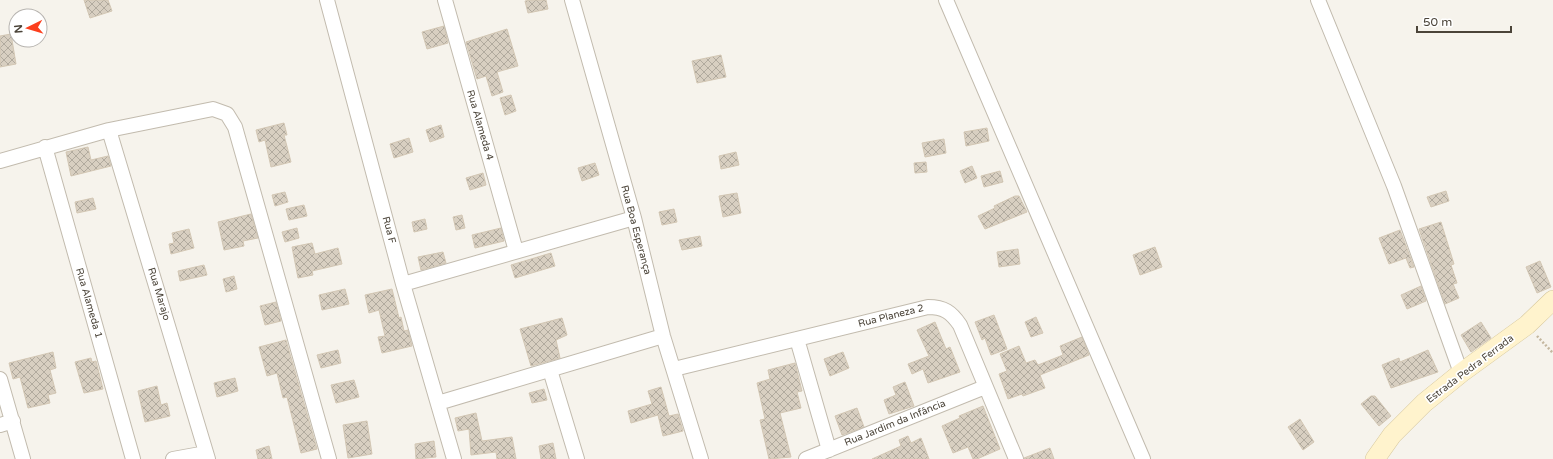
<svg xmlns="http://www.w3.org/2000/svg" width="1553" height="459" font-family="'Varela Round',sans-serif">
	<style>
		.building { fill: url(#building-cross-hatch); stroke: #d3c7b4 }
		.lines { fill: none; stroke-linecap: round; stroke-linejoin: round }
		.street-casing { stroke: #c2bbae; stroke-width: 16 }
		.secondary-casing { stroke: #d6c79b; stroke-width: 20 }
		.path { stroke: #c4b79f; stroke-width: 2.5; stroke-dasharray: 2 2; stroke-linecap: butt }
		.street { stroke: #fff; stroke-width: 14 }
		.secondary { stroke: #fff3cd; stroke-width: 19 }
		.labels { text-anchor: middle; dominant-baseline: central; stroke-width: 3.5; stroke-linejoin: round; paint-order: stroke }
		.street-label { font-size: 10px; fill: #4b4439; stroke: #fff }
	</style>
	<defs>
		<pattern id="building-cross-hatch" width="8" height="8" patternUnits="userSpaceOnUse"><rect width="8" height="8" fill="#d8cfc1"/><path d="M0 0l8 8M0 8l8-8" fill="none" stroke="#b1aa9e"/></pattern>
	</defs>
	<rect width="100%" height="100%" fill="#f6f3ec"/>
	<path class="building" d="M84 0H108L112 11 90 18Z
		M531 0H546L548 9 528 13 525 1Z
		M444 26 448 43 427 49 422 32Z
		M507 29 518 66 497 72 503 92 492 96 486 76 477 79 466 42Z
		M11 34 16 64 0 67V36Z
		M721 55 726 77 697 83 692 61Z
		M511 95 516 111 505 115 500 98Z
		M284 123 287 135H284L291 162 271 167 265 140 259 142 256 130Z
		M441 125 444 137 430 142 426 130Z
		M987 128 989 141 966 146 964 132Z
		M409 138 413 152 394 158 390 144Z
		M944 139 946 153 925 157 922 143Z
		M88 147 91 160 108 156 111 166 71 176 66 152Z
		M736 152 739 165 721 169 719 156Z
		M926 162 927 172 915 173 914 163Z
		M595 163 599 175 582 181 578 168Z
		M972 166 977 178 965 183 960 171Z
		M1000 171 1003 182 984 187 981 176Z
		M483 173 486 185 470 190 466 178Z
		M1446 191 1449 201 1431 207 1427 197Z
		M285 192 288 202 275 206 272 195Z
		M737 193 741 213 723 217 719 196Z
		M1015 196H1019L1027 212 985 229 978 216 995 208 994 206Z
		M93 198 96 209 77 213 75 202Z
		M304 205 307 216 289 220 286 209Z
		M674 209 677 222 662 225 659 212Z
		M251 214 258 238 243 241 244 246 224 250 218 222Z
		M462 215 465 228 456 230 453 217Z
		M425 219 427 229 414 232 412 222Z
		M1441 222 1454 264 1451 265 1457 283 1453 284 1459 298 1445 304 1419 229Z
		M297 228 299 238 285 242 282 232Z
		M501 228 504 241 475 248 472 235Z
		M189 229 194 248 171 254 169 244 174 243 172 233Z
		M1400 230 1414 267 1410 268 1406 258 1389 264 1379 238Z
		M700 236 702 246 682 250 679 240Z
		M312 243 315 254 338 248 342 264 312 271 313 275 298 278 292 247Z
		M1155 247 1162 267 1140 275 1133 255Z
		M1018 249 1020 264 999 267 997 252Z
		M443 252 446 263 421 270 418 257Z
		M551 253 555 266 515 278 511 265Z
		M1540 261 1551 287 1537 293 1526 267Z
		M204 265 207 275 180 281 178 271Z
		M234 276 237 289 226 292 223 279Z
		M1421 286 1426 301 1407 309 1401 295Z
		M345 289 349 304 322 310 319 295Z
		M392 289 399 318 401 317 404 331 408 330 412 346 382 353 378 337 385 336 379 310 369 313 365 295Z
		M276 302 281 321 265 325 260 306Z
		M994 315 1007 349 991 355 985 338 982 340 975 322Z
		M1036 317 1043 333 1031 337 1025 322Z
		M562 318 567 335 556 340 560 358 531 366 520 329Z
		M935 322 946 349 950 347 960 372 928 383 923 369 912 374 908 364 929 356 917 330Z
		M1481 322 1491 338 1471 352 1461 335Z
		M1082 337 1089 355 1040 375 1045 388 1023 396 1022 394 1008 399 999 374 1007 371 1000 354 1019 346 1026 363 1035 360 1038 365 1063 355 1060 346Z
		M286 340 317 449 301 453 287 397 283 398 277 373 267 376 259 347Z
		M338 350 341 363 321 368 317 355Z
		M1428 350 1438 372 1391 388 1382 365 1399 358 1400 362Z
		M53 352 56 368 50 370 56 393 48 395 50 403 28 408 20 377 13 379 9 363Z
		M843 352 849 368 830 376 824 359Z
		M91 358 92 362 96 361 103 389 84 393 75 362Z
		M795 363 802 391 797 392 801 408 780 413 791 457 769 459 760 420 765 419 757 383 770 379 768 370Z
		M235 378 238 391 217 397 214 383Z
		M354 380 359 397 336 403 331 385Z
		M905 382 914 406 889 414 884 400 896 395 893 387Z
		M157 386 161 405 167 403 170 416 145 422 138 391Z
		M661 387 669 416 678 414 683 431 663 436 658 415 631 423 628 411 652 404 648 391Z
		M544 389 547 400 532 403 529 393Z
		M1371 396H1375L1391 416 1379 426 1361 404Z
		M983 406 1000 449 977 459H973L968 447 953 453 942 426 960 418 959 416Z
		M857 408 864 427 842 435 835 416Z
		M476 413 482 441 512 437 516 459H497L496 452 471 455 469 429 458 431 455 418Z
		M1300 419 1314 442 1303 450 1288 427Z
		M367 421 372 454 348 458 343 425Z
		M908 436 911 443 921 438 929 459H872L901 446 899 440Z
		M434 441 436 457 416 459 415 444Z
		M553 443 556 459H541L539 446Z
		M269 446 272 459H258L256 450Z
		M1050 448 1054 459H1024V458Z"/>
	<g class="lines">
		<g class="street-casing">
			<path id="street" d="M327 0 403 284 454 459
				M445 0 516 251
				M572 0 634 218 663 336 701 459
				M946 0 1143 459
				M1318 0 1394 186 1461 373
				M109 130 208 459
				M45 147 133 459
				M0 161 109 130 213 109 227 114 235 127 329 459
				M403 284 634 218
				M797 339 829 450
				M674 369 928 307C944 307 951 312 960 325L1016 459
				M550 370 577 459
				M0 379 23 459
				M438 403 663 336
				M0 425 13 421
				M173 459 206 453
				M806 459 985 387"/>
		</g>
		<g class="secondary-casing">
			<path id="secondary" d="M1375 459 1392 435 1424 403 1461 373 1527 325 1553 300"/>
		</g>
		<path class="path" d="M1537 336 1553 353"/>
		<use href="#street" class="street"/>
		<use href="#secondary" class="secondary"/>
	</g>
	<g class="labels">
		<g class="street-label">
			<text transform="translate(480 125) rotate(74)">Rua Alameda 4</text>
			<text transform="translate(389 230) rotate(75)">Rua F</text>
			<text transform="translate(636 230) rotate(75)">Rua Boa Esperança</text>
			<text transform="translate(159 294) rotate(73)">Rua Marajo</text>
			<text transform="translate(89 303) rotate(74)">Rua Alameda 1</text>
			<text transform="translate(891 316) rotate(-14)">Rua Planeza 2</text>
			<text transform="translate(1470 369) rotate(-37)">Estrada Pedra Ferrada</text>
			<text transform="translate(895 423) rotate(-22)">Rua Jardim da Infância</text>
		</g>
	</g>
	<g transform="translate(28 28) rotate(265)"><circle r="19" fill="#ffffff" stroke="#b7b4b0"/>
	<path d="M0-3L7 15L0 10L-7 15Z" fill="#fc3f1d"/>
	<text y="-6" font-size="11" font-weight="bold" text-anchor="middle" fill="#4b4439">N</text>
	</g>
	<path d="M1417 26v6h94v-6" fill="none" stroke="#4b4439" stroke-width="2"/>
	<text x="1423" y="26" font-size="12" fill="#4b4439" stroke="#ffffff" stroke-width="3" paint-order="stroke">50 m</text>
</svg>
